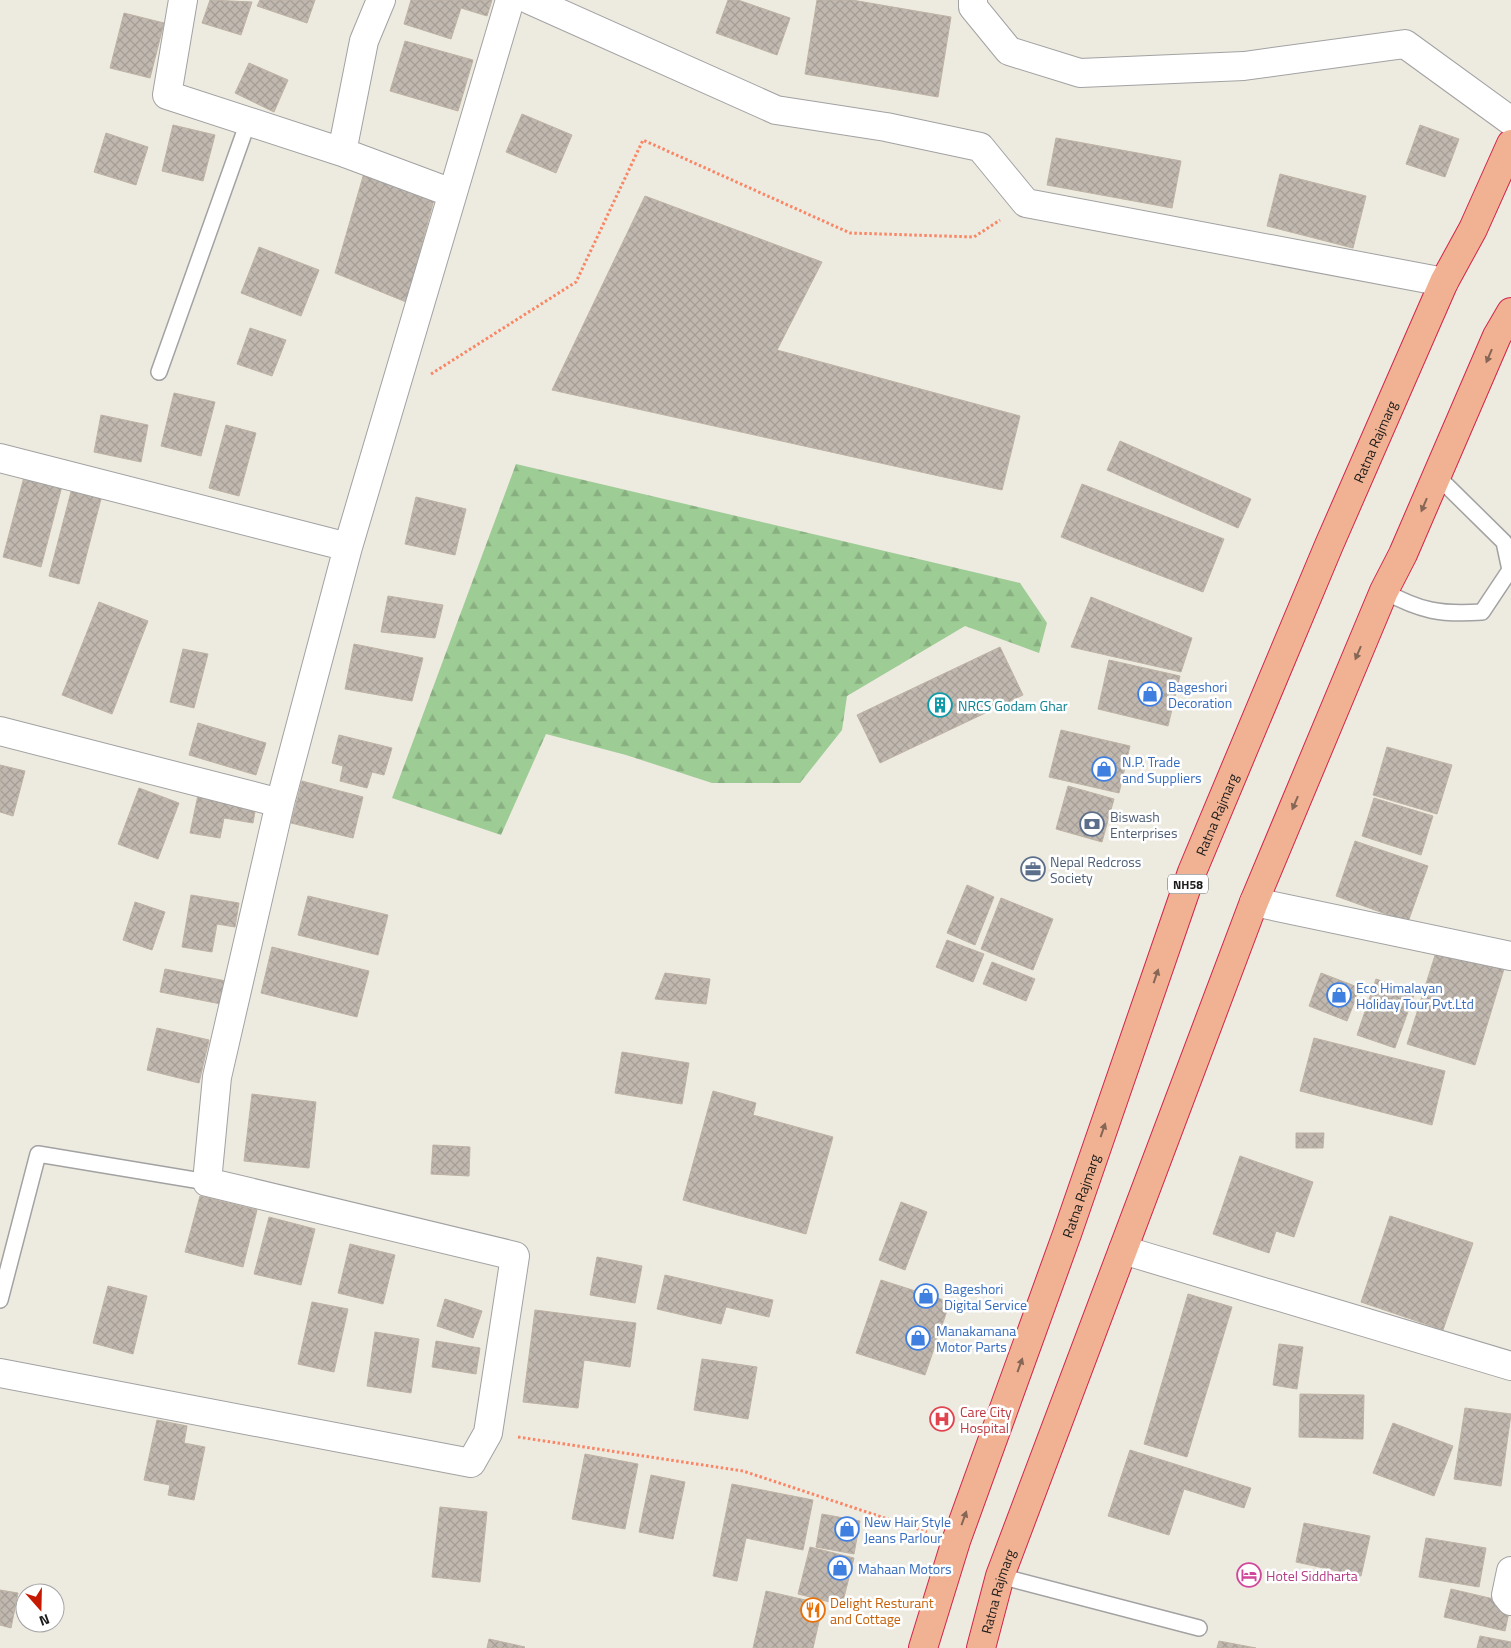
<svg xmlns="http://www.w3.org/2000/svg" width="1511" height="1648" font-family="'Titillium Web',sans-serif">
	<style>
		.forest { fill: url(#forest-firs) }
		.building { fill: url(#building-cross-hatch); stroke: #beb2a3 }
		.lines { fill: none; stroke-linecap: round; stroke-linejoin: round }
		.service-casing { stroke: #a2a2a2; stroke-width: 18 }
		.minor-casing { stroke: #a2a2a2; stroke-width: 30 }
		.trunk-casing { stroke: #d4244b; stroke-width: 30 }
		.path { stroke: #f98665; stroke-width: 3; stroke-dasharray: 2.5 2.5; stroke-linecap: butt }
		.service { stroke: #fff; stroke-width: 15 }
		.minor { stroke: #fff; stroke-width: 28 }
		.trunk { stroke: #f0b292; stroke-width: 28 }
		.oneway { fill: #866656 }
		.labels { text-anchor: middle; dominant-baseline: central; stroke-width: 5; stroke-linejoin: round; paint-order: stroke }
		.shield { fill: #fff; stroke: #5f5f5f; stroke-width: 1 }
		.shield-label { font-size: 12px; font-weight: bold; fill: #1b1b1b }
		.street-label { font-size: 14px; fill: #1b1b1b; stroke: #fff }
		.shop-label { font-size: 14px; fill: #366cbe; stroke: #fff; text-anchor: start }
		.culture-label { font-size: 14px; fill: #0d838f; stroke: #fff; text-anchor: start }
		.service-label { font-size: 14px; fill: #4e5e75; stroke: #fff; text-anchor: start }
		.health-label { font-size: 14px; fill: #be3a42; stroke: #fff; text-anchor: start }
		.hotel-label { font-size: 14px; fill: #b23c85; stroke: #fff; text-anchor: start }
		.food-label { font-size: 14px; fill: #c56008; stroke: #fff; text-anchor: start }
	</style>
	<defs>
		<pattern id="forest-firs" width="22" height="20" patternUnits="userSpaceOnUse" patternTransform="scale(1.25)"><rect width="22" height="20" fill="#9ecc95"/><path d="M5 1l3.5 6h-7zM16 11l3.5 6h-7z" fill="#88af80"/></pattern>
		<pattern id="building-cross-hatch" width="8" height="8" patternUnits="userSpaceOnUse" patternTransform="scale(1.25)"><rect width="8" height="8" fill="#c1b9b0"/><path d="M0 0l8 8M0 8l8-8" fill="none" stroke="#a59e97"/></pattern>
	</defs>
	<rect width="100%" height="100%" fill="#edeae0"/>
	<path class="forest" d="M516 464 1020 583 1047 623 1039 653 965 626 847 696 842 730 800 783H712L626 755 546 734 501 835 392 798Z"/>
	<path class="building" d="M210 0 252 2 241 35 202 23Z
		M260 0H315L307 23 257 6Z
		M411 0H492L487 16 461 8 451 39 404 24Z
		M728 0H738L790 18 777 55 716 33Z
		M817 0H852L951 17 938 97 805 74Z
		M124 13 164 23 150 78 110 68Z
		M405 41 473 60 458 111 390 91Z
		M249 63 288 80 274 112 235 93Z
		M522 114 572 135 556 173 506 152Z
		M173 125 215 135 203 181 162 171Z
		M1420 125 1459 139 1445 177 1406 164Z
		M106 133 148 147 136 185 94 172Z
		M1056 138 1181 161 1172 208 1047 185Z
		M364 173 435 196 406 302 335 273Z
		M1280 174 1366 196 1353 248 1267 226Z
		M645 196 822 262 777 350 1020 416 1002 490 552 390Z
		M259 247 319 270 301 316 241 293Z
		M250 328 286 340 272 376 237 364Z
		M174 393 215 402 201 456 161 446Z
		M101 415 148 425 141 462 94 452Z
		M226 425 256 433 239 496 209 488Z
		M1120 441 1251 499 1238 528 1107 470Z
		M24 477 62 486 41 567 3 557Z
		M1082 484 1224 539 1203 592 1061 537Z
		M72 488 102 495 79 584 49 576Z
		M416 497 466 509 455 555 405 544Z
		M388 596 443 605 435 638 381 632Z
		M1091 597 1192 638 1181 672 1071 647Z
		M99 602 148 621 112 714 62 695Z
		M354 644 423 658 412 701 345 689Z
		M1000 647 1023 695 880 763 857 715Z
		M183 649 208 654 194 708 170 702Z
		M1109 660 1180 676 1168 726 1098 709Z
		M198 723 266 743 256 775 189 755Z
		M1061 730 1130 746 1119 793 1049 777Z
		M339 735 392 748 384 775 372 772 367 788 340 781 343 766 332 763Z
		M1387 747 1452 765 1437 814 1373 795Z
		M0 765 25 771 13 816 0 812Z
		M302 781 363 797 353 838 291 823Z
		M1068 786 1114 799 1102 842 1056 829Z
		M139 788 179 803 158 859 118 844Z
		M198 795 256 806 253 823 224 818 220 838 190 833Z
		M1374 798 1433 816 1421 855 1362 836Z
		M1355 841 1428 866 1408 922 1336 896Z
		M967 885 994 897 975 945 947 933Z
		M191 895 239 903 235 927 217 924 212 952 182 947Z
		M308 896 388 915 378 955 298 935Z
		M1001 898 1053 919 1033 970 981 949Z
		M135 902 165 912 152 950 123 940Z
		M947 940 984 954 973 982 936 967Z
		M272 947 369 971 357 1017 261 993Z
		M1437 949 1504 969 1475 1065 1407 1044Z
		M992 962 1035 979 1026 1001 983 984Z
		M165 969 226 981 221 1004 160 992Z
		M665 973 710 979 706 1004 655 999Z
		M1321 973 1360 988 1347 1021 1309 1006Z
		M1376 979 1415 992 1395 1048 1357 1035Z
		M157 1028 209 1040 199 1083 147 1070Z
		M1314 1038 1445 1071 1432 1125 1300 1091Z
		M622 1052 689 1063 682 1104 615 1093Z
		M713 1091 756 1103 753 1115 833 1137 806 1234 683 1200Z
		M252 1094 316 1102 309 1168 244 1161Z
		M1296 1133H1324L1323 1148H1296Z
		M433 1145 470 1147 469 1176 431 1174Z
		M1240 1156 1313 1182 1294 1237 1276 1231 1269 1253 1213 1234Z
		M200 1196 257 1210 243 1267 185 1252Z
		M901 1202 927 1212 905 1270 879 1260Z
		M1390 1216 1473 1243 1443 1330 1361 1302Z
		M269 1217 315 1229 301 1285 254 1274Z
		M350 1244 395 1255 383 1304 338 1293Z
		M597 1257 642 1266 635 1303 590 1295Z
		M665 1275 773 1300 769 1317 726 1307 721 1324 657 1309Z
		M881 1280 950 1302 925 1375 856 1353Z
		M108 1286 147 1296 133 1354 93 1343Z
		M1188 1294 1232 1307 1187 1457 1144 1444Z
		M445 1299 482 1311 473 1338 437 1326Z
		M312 1302 348 1309 334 1372 298 1364Z
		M535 1310 636 1323 630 1367 584 1360 578 1408 523 1402Z
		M375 1332 419 1339 411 1393 367 1386Z
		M436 1341 480 1348 476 1374 432 1367Z
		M1279 1344 1303 1347 1297 1389 1273 1385Z
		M702 1359 757 1367 748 1419 694 1410Z
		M1300 1394 1364 1395 1363 1439 1299 1437Z
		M1465 1408 1511 1414 1501 1486 1454 1479Z
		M157 1420 187 1426 184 1443 205 1447 194 1500 168 1495 170 1485 144 1480Z
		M1393 1423 1453 1446 1434 1496 1373 1473Z
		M1130 1450 1251 1488 1244 1508 1184 1489 1169 1535 1108 1516Z
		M585 1454 638 1464 625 1529 572 1519Z
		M651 1475 685 1482 673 1539 639 1532Z
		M732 1484 813 1500 803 1550 746 1538 737 1581 713 1576Z
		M440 1507 487 1512 480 1582 432 1577Z
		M822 1514 860 1521 854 1554 816 1547Z
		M1304 1523 1370 1536 1361 1576 1296 1562Z
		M1426 1538 1486 1548 1479 1587 1419 1577Z
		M810 1547 854 1558 842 1605 798 1594Z
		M1451 1589 1511 1603 1505 1631 1444 1617Z
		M0 1590 18 1593 11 1628 0 1625Z
		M766 1591 823 1604 813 1648H753Z
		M1480 1636 1511 1642V1648H1477Z
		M489 1639 525 1647 524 1648H487Z
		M1219 1641 1256 1648H1217Z"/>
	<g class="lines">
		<g class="service-casing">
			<path id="service" d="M159 372 248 122
				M1384 591C1420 611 1441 615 1482 612L1510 570 1504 542 1437 476
				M0 1300 38 1154 207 1182
				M1000 1576 1199 1628"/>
		</g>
		<g class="minor-casing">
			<path id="minor" d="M183 0 167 95 342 152
				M381 0 364 41 342 152 452 193
				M530 0 776 110 886 127 980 147 1026 203 1444 282
				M973 0V7L1009 51 1080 73 1244 66 1405 44 1511 121
				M0 458 348 547
				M0 731 280 803
				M1254 902 1511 956
				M1123 1250 1511 1366
				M0 1373 471 1463 488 1433 515 1256 207 1182 217 1077 280 803 348 547 510 0
				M1511 1571 1506 1595 1511 1601"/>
		</g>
		<g class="trunk-casing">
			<g id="trunk">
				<path id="s1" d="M923 1648 956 1541 1067 1234 1192 872 1329 545 1444 282 1473 229 1511 144"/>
				<path id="s2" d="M981 1648 1000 1576 1254 902 1384 591 1403 554 1497 336 1511 312"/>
			</g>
		</g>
		<path class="path" d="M431 374 576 282 643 140 850 233 974 237 1000 220
			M518 1437 743 1471 927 1532"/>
		<use href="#service" class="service"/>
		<use href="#minor" class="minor"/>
		<use href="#trunk" class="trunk"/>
	</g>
	<defs><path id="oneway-solid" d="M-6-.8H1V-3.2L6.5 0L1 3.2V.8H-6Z" transform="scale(1.25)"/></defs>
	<g class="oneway">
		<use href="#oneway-solid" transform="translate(1489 356) rotate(113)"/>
		<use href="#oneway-solid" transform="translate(1424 505) rotate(113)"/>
		<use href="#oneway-solid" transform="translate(1358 653) rotate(113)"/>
		<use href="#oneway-solid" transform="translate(1295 803) rotate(113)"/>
		<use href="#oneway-solid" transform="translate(1156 976) rotate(-71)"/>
		<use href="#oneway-solid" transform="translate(1103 1130) rotate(-71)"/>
		<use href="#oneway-solid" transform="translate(1020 1365) rotate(-70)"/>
		<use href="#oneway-solid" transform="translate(964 1518) rotate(-70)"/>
	</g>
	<defs>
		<g id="shop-ring" transform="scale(1.25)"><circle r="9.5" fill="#fff" stroke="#3f7fe0" stroke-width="1.5"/><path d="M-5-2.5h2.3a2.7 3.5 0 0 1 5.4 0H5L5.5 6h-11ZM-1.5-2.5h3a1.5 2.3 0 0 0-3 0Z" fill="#3f7fe0"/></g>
		<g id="building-ring" transform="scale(1.25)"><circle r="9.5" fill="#fff" stroke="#0f9aa8" stroke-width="1.5"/><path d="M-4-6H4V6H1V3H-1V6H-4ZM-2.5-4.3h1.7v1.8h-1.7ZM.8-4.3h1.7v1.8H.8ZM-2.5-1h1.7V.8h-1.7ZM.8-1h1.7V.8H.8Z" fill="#0f9aa8"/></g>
		<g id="bank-ring" transform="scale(1.25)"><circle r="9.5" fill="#fff" stroke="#5c6f8a" stroke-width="1.5"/><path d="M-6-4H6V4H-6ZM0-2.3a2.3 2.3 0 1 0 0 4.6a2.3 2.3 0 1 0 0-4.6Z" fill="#5c6f8a"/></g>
		<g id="office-ring" transform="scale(1.25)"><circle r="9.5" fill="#fff" stroke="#5c6f8a" stroke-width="1.5"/><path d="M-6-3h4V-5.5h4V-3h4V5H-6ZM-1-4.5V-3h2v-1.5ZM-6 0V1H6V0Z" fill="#5c6f8a"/></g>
		<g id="hospital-ring" transform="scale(1.25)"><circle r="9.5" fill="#fff" stroke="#e0444e" stroke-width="1.5"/><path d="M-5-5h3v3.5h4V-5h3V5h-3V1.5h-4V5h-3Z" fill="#e0444e"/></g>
		<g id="hotel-ring" transform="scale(1.25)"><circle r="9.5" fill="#fff" stroke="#d1479c" stroke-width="1.5"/><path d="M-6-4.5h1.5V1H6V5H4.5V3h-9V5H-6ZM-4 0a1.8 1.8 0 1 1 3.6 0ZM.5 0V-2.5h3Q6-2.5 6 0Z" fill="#d1479c"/></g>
		<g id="restaurant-ring" transform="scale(1.25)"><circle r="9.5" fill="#fff" stroke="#e8710a" stroke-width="1.5"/><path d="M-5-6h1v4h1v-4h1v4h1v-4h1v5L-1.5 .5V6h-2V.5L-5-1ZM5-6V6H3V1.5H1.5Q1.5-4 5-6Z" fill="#e8710a"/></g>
	</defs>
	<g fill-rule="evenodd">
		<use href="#shop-ring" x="1150" y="694"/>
		<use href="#building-ring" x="940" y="705"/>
		<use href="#shop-ring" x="1104" y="769"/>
		<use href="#bank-ring" x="1092" y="824"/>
		<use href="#office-ring" x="1033" y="869"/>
		<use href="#shop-ring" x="1339" y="995"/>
		<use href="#shop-ring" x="926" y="1296"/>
		<use href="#shop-ring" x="918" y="1338"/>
		<use href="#hospital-ring" x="942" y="1419"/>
		<use href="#shop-ring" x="847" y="1529"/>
		<use href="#shop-ring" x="840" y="1568"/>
		<use href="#hotel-ring" x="1249" y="1575"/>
		<use href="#restaurant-ring" x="813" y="1610"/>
	</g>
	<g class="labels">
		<rect class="shield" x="1168" y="874.5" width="40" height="19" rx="4"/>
		<g class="shield-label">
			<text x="1188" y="884">NH58</text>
		</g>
		<g class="street-label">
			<text stroke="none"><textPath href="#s1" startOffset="1289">Ratna Rajmarg</textPath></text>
			<text stroke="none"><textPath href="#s1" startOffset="884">Ratna Rajmarg</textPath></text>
			<text stroke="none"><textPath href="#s1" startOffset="479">Ratna Rajmarg</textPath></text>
			<text stroke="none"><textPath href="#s2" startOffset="59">Ratna Rajmarg</textPath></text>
		</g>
		<g class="shop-label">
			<text x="1168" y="686">Bageshori<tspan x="1168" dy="16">Decoration</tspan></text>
			<text x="1122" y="761">N.P. Trade<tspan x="1122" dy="16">and Suppliers</tspan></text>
			<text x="1356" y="987">Eco Himalayan<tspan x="1356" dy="16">Holiday Tour Pvt.Ltd</tspan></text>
			<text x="944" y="1288">Bageshori<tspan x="944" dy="16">Digital Service</tspan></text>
			<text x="936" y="1330">Manakamana<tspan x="936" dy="16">Motor Parts</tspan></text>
			<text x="864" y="1521">New Hair Style<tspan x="864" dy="16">Jeans Parlour</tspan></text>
			<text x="858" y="1568">Mahaan Motors</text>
		</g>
		<g class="culture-label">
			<text x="958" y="705">NRCS Godam Ghar</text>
		</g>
		<g class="service-label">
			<text x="1110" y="816">Biswash<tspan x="1110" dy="16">Enterprises</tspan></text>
			<text x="1050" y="861">Nepal Redcross<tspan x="1050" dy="16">Society</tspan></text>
		</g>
		<g class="health-label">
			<text x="960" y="1411">Care City<tspan x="960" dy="16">Hospital</tspan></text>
		</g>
		<g class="hotel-label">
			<text x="1266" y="1575">Hotel Siddharta</text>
		</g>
		<g class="food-label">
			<text x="830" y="1602">Delight Resturant<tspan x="830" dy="16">and Cottage</tspan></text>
		</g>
	</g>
	<g transform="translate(40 1608) rotate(160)"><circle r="24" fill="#ffffff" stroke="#a4a4a4"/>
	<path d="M0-4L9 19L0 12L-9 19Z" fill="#c51901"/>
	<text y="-8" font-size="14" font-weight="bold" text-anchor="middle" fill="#1b1b1b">N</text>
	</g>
</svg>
